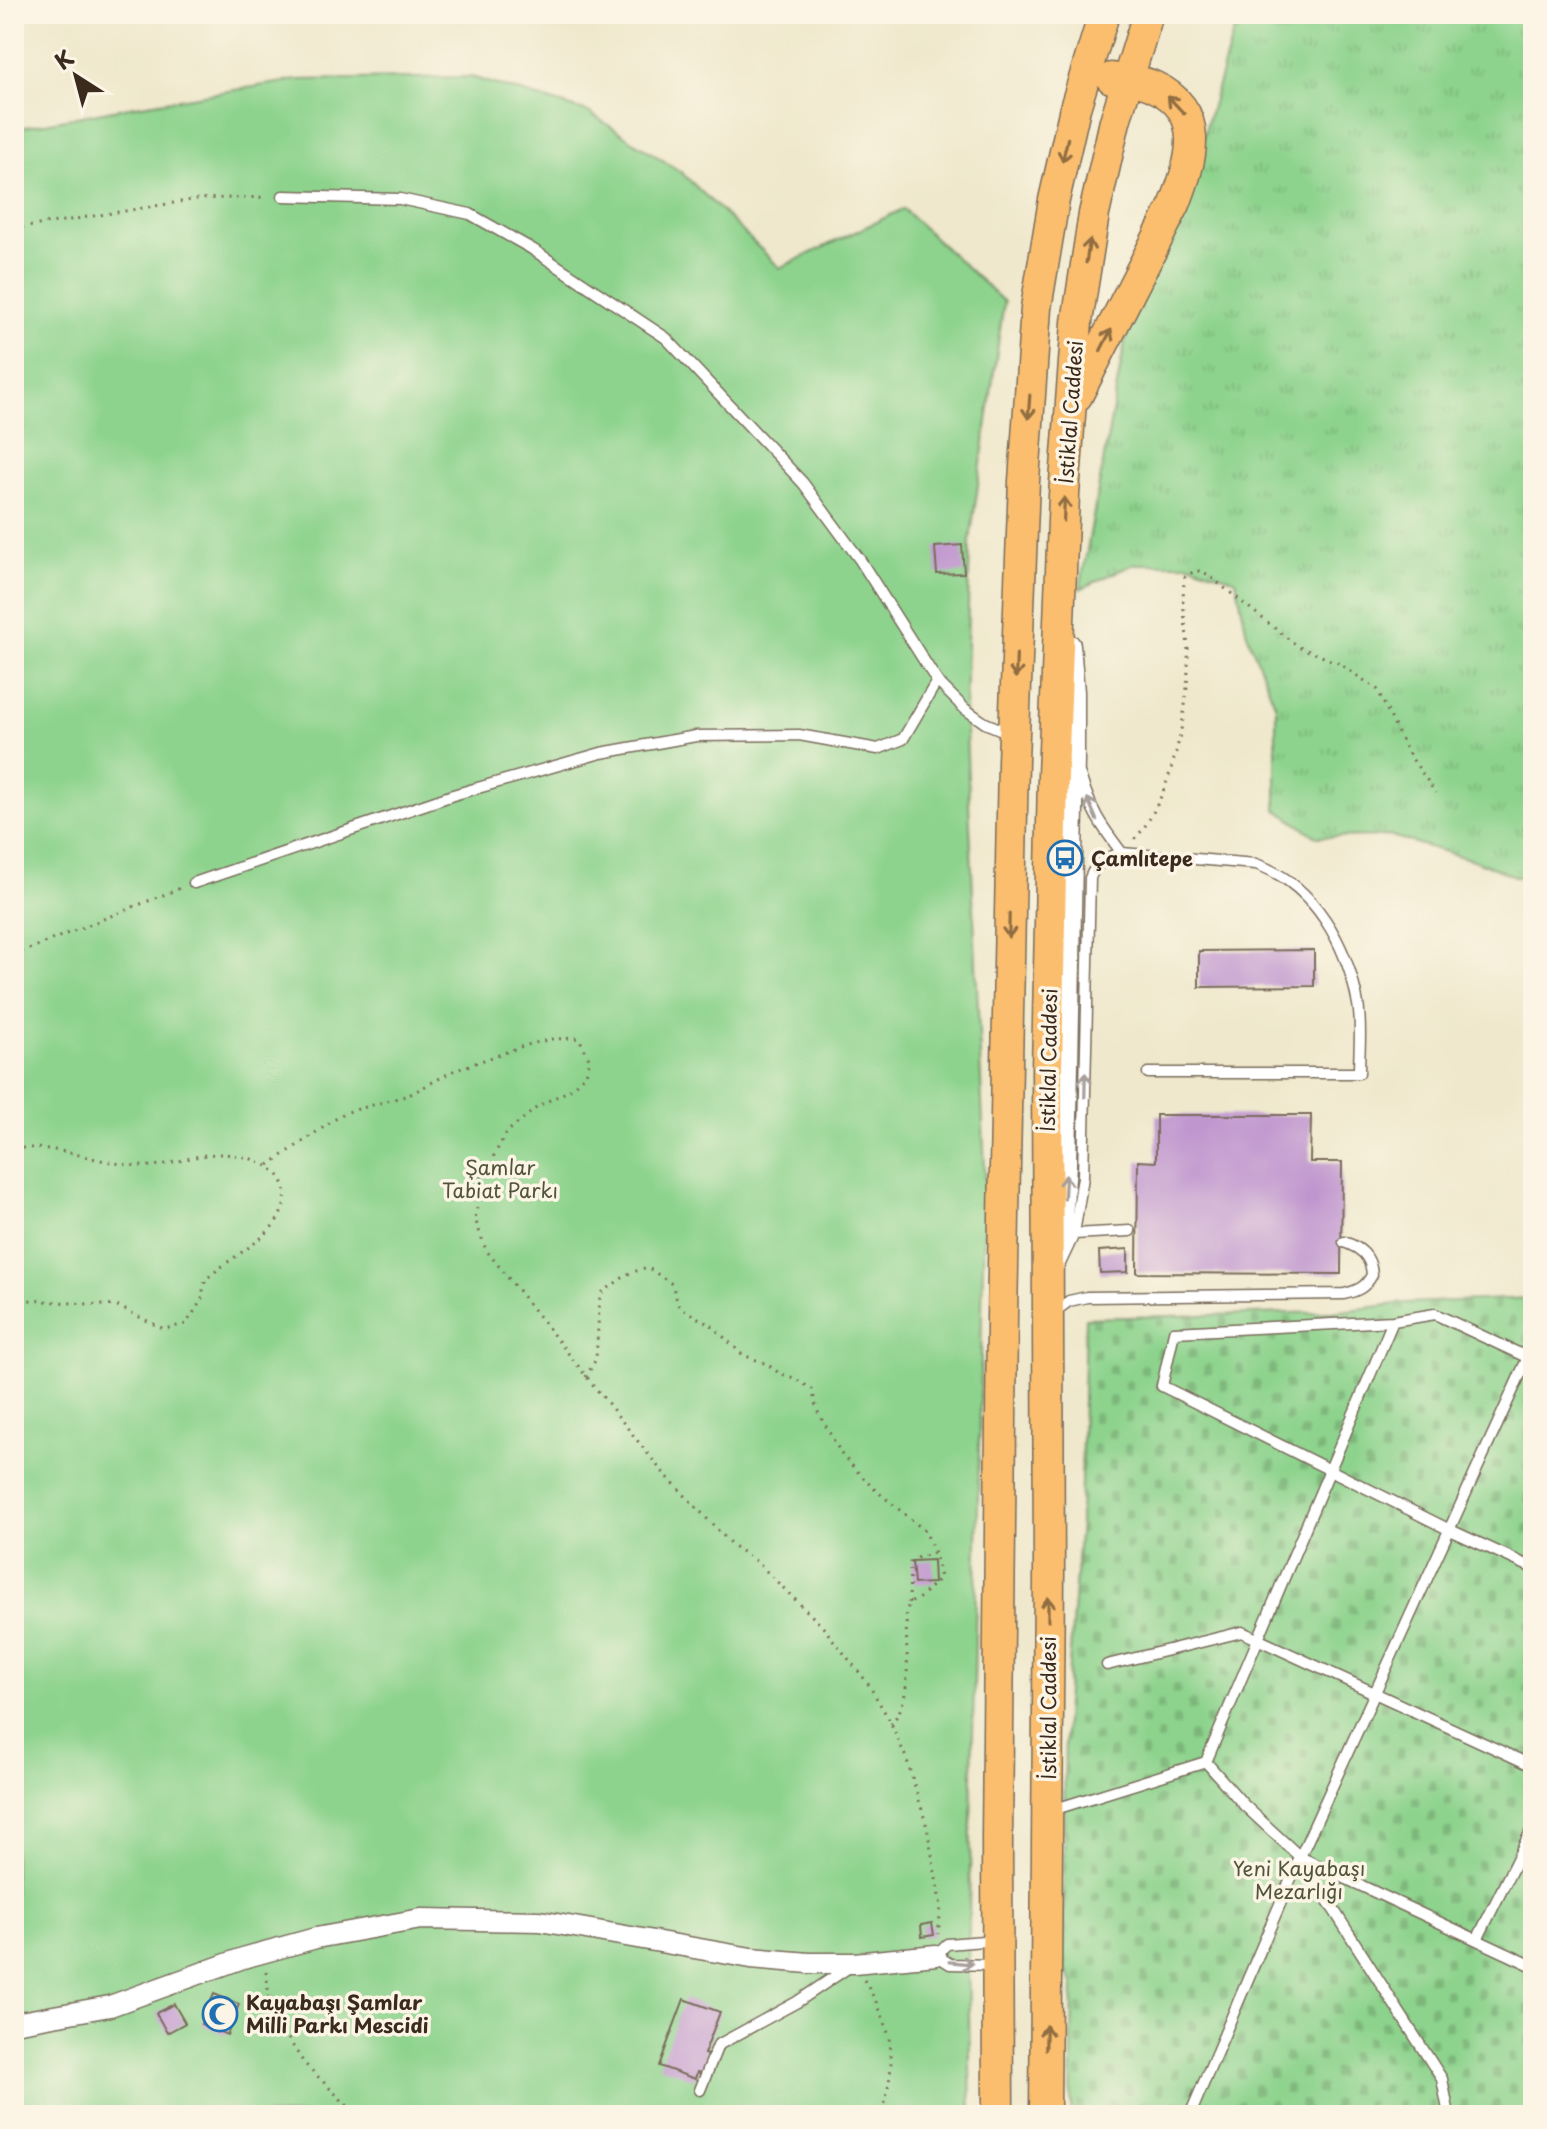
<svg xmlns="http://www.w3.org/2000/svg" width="1547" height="2129" font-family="'Playpen Sans',sans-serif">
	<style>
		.grass { fill: url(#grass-tufts); stroke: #647e56; stroke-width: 2 }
		.cemetery { fill: url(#cemetery-stones); stroke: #647e56; stroke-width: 2 }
		.green { fill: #8dd38d; stroke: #647e56; stroke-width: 2 }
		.building { fill: #c096cf }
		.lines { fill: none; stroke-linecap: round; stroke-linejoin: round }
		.lane-casing { stroke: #7a6c5b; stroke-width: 13 }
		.street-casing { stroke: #7a6c5b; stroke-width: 23 }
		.primary-casing { stroke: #7a6c5b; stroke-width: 33 }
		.path { stroke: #7a6c5b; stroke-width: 3; stroke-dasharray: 2 6; stroke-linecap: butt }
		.lane { stroke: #fff; stroke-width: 10 }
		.street { stroke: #fff; stroke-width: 20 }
		.primary { stroke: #fabe6e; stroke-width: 30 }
		.oneway { stroke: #916d42 }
		.oneway2 { stroke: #a79f9a }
		.labels { text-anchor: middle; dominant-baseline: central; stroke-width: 7; stroke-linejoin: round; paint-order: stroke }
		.street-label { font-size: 20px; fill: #3b2a1e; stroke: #fcf5e5 }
		.poi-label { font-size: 20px; font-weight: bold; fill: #3b2a1e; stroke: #fcf5e5; text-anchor: start }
		.park-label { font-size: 20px; fill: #50543a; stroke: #fcf5e5 }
	</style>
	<defs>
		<pattern id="grass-tufts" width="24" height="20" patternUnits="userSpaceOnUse" patternTransform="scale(2)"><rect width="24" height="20" fill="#8dd38d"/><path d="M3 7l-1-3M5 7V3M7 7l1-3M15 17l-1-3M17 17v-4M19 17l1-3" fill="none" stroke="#7bb579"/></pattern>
		<pattern id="cemetery-stones" width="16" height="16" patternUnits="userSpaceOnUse" patternTransform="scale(2)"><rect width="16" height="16" fill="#8dd38d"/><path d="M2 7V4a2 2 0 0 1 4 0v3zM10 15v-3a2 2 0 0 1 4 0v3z" fill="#7bb579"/></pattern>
	</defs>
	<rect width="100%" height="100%" fill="#fcf5e5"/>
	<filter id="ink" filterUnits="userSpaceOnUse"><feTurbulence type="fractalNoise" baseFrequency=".0125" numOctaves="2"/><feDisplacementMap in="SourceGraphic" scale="16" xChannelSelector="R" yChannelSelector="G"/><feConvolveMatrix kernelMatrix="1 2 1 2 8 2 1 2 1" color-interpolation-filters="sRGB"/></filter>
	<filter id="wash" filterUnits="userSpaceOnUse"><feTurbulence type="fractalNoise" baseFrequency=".006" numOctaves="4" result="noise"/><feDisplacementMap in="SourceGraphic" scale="32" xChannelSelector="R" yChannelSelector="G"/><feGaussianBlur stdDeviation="1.8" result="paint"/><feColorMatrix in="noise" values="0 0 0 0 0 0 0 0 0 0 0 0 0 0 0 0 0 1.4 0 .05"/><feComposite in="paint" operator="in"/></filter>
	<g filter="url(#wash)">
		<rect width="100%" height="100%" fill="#efe8cc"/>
		<path class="grass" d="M1239 14H1533V883L1473 860 1391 836 1317 837 1276 809V707L1247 634 1236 580 1190 564H1133L1080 589 1125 342 1200 147Z"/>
		<path class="cemetery" d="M1533 1298V2115H1071L1073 1982 1063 1966 1065 1718 1080 1522 1085 1318 1332 1312 1405 1303Z"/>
		<path class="green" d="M471 77 588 112 681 172 780 268 903 209 1004 302 970 541 965 709 985 1172 968 1964 971 2115H14V129L129 107 296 80Z"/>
		<g id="blocks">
			<path class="building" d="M962 545 964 573 937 574 935 547Z
				M1314 950V986L1199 987V951Z
				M1156 1115H1311L1310 1162H1342L1341 1274 1137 1273 1138 1161 1156 1162Z
				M1128 1249V1272L1100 1273 1099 1251Z
				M933 1560 934 1583 914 1584 912 1561Z
				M932 1923 934 1935 922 1937 921 1925Z
				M214 1994 239 2004 227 2035 201 2024Z
				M684 1999 720 2012 704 2054 709 2056 703 2074 697 2072 695 2079 659 2066Z
				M174 2004 185 2023 167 2033 156 2013Z"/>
		</g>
	</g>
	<g filter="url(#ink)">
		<use href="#blocks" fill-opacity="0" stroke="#7a6c5b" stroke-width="2"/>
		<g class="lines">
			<g class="lane-casing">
				<path id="lane" d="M283 196 400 199 470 214 532 249 666 338 803 483 860 560 937 681 965 709 985 723 1012 734
					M1080 775C1091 811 1100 824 1122 853
					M194 883 453 795 601 753 696 736 799 735 878 749 903 739 937 681
					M1074 1234 1130 1231
					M1057 1270 1074 1234 1083 1177 1090 878C1096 862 1106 858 1122 853L1256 864C1315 885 1347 945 1358 1004 1362 1026 1359 1051 1359 1073H1148
					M1054 1312 1069 1301 1087 1297 1344 1294C1357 1291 1365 1288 1372 1275 1371 1256 1361 1248 1344 1242
					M1528 1357 1300 1857 1477 1940 1533 1827
					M1533 1360 1435 1314 1393 1321 1174 1332 1162 1386 1448 1529 1533 1568
					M1107 1665 1242 1632 1533 1766
					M1206 1762 1393 1321
					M1049 1811 1206 1762 1244 1805 1300 1857 1442 2079 1449 2115
					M1477 1940 1533 1966
					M993 1965 950 1964 936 1955 947 1944 996 1940
					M700 2090 718 2045 797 2002 849 1967
					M1190 2115 1300 1857"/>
			</g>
			<g class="street-casing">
				<path id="street" d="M1060 1244 1066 1165 1074 758V692L1070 645
					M14 2023 110 2006 243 1958 316 1938 421 1919 540 1921 751 1958 809 1963H854L936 1955"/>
			</g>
			<g class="primary-casing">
				<path id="primary" d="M1077 396 1175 204C1192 160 1208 111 1153 86 1141 80 1124 80 1111 78
					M998 2115 997 1838 1002 1318 1013 761 1024 481 1036 308 1054 200 1075 108 1104 14
					M1045 2115 1049 1573 1047 1070 1053 775 1064 495 1077 322 1094 214 1115 121 1148 14"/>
			</g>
			<path class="path" d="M14 229 198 199 267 197
				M1135 839C1173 796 1190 707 1188 651 1187 625 1180 603 1185 577L1196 570 1207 574 1297 646 1338 663 1377 689 1406 750 1436 793
				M14 955 183 887
				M14 1149C57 1143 97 1164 140 1166 167 1168 192 1154 219 1154 251 1154 299 1170 282 1211 271 1237 241 1251 220 1268 215 1272 209 1276 206 1280 203 1285 203 1293 202 1298 198 1307 191 1316 186 1324L164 1329 117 1306 14 1299
				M269 1165 344 1113 409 1095 453 1071 523 1046 551 1039 579 1038 590 1060 586 1074 568 1091 540 1105 507 1132 482 1177 475 1219 486 1250 660 1469 732 1545 756 1561 822 1626 867 1682 890 1721 907 1760 927 1827 941 1907 938 1934
				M586 1377 596 1359 600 1294 628 1274 647 1267 672 1284 679 1307 712 1326 743 1355 767 1364 779 1373 794 1378 812 1389 817 1410 842 1455 872 1487 925 1531 935 1553 940 1578 917 1600 909 1603 907 1610C903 1646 917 1694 891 1724
				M909 1603 910 1563 918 1557 935 1553
				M266 1972 271 2012 304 2063 357 2115
				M864 1980C895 2033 897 2056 882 2115"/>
			<use href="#lane" class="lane"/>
			<use href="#street" class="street"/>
			<use href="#primary" class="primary"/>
		</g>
		<defs><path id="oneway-shaft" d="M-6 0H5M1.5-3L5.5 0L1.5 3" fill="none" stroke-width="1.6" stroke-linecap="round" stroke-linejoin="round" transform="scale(2)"/></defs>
		<g class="oneway">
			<use href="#oneway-shaft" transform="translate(1176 105) rotate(-133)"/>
			<use href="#oneway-shaft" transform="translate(1065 150) rotate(103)"/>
			<use href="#oneway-shaft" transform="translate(1088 251) rotate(-81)"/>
			<use href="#oneway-shaft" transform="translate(1106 340) rotate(-63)"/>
			<use href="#oneway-shaft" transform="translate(1029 407) rotate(94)"/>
			<use href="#oneway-shaft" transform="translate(1064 509) rotate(-88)"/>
			<use href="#oneway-shaft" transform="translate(1016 666) rotate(92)"/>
			<use href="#oneway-shaft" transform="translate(1009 926) rotate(91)"/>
			<use href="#oneway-shaft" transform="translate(1048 1609) rotate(-90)"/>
			<use href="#oneway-shaft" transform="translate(1046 2037) rotate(-89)"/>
		</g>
		<g class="oneway2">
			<use href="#oneway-shaft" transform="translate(1092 809) rotate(-113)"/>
			<use href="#oneway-shaft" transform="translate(1085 1085) rotate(-89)"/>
			<use href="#oneway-shaft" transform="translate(1065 1187) rotate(-87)"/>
			<use href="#oneway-shaft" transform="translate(961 1963) rotate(5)"/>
		</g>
	</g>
	<defs>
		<g id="bus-ring" transform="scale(1.8)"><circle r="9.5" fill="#fcf5e5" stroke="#1f6fb2" stroke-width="1.5"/><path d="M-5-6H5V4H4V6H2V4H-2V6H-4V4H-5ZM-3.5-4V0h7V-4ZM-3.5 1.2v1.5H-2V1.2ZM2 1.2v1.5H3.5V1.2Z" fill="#1f6fb2"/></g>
		<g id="mosque-ring" transform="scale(1.8)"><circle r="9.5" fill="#fcf5e5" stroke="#1f6fb2" stroke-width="1.5"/><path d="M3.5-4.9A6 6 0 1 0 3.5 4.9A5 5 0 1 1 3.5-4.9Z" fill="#1f6fb2"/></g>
	</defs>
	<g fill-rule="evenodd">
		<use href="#bus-ring" x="1065" y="858"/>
		<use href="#mosque-ring" x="220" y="2014"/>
	</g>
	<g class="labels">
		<g class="street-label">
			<text transform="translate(1070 412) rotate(-86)">İstiklal Caddesi</text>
			<text transform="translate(1048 1060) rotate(-89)">İstiklal Caddesi</text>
			<text transform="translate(1048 1708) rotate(-90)">İstiklal Caddesi</text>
		</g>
		<g class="poi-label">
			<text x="1091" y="858">Çamlıtepe</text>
			<text x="246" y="2002">Kayabaşı Şamlar<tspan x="246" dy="23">Milli Parkı Mescidi</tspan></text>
		</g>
		<g class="park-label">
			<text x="500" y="1167">Şamlar<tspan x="500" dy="23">Tabiat Parkı</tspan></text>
			<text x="1299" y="1868">Yeni Kayabaşı<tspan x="1299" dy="23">Mezarlığı</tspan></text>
		</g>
	</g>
	<rect width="1547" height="2129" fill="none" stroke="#fcf5e5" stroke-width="48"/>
	<g transform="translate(76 76) rotate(324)" stroke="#fcf5e5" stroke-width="6" paint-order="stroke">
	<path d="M0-6L14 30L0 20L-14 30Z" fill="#3b2a1e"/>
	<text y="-12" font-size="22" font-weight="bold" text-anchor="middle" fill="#3b2a1e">K</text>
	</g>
</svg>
